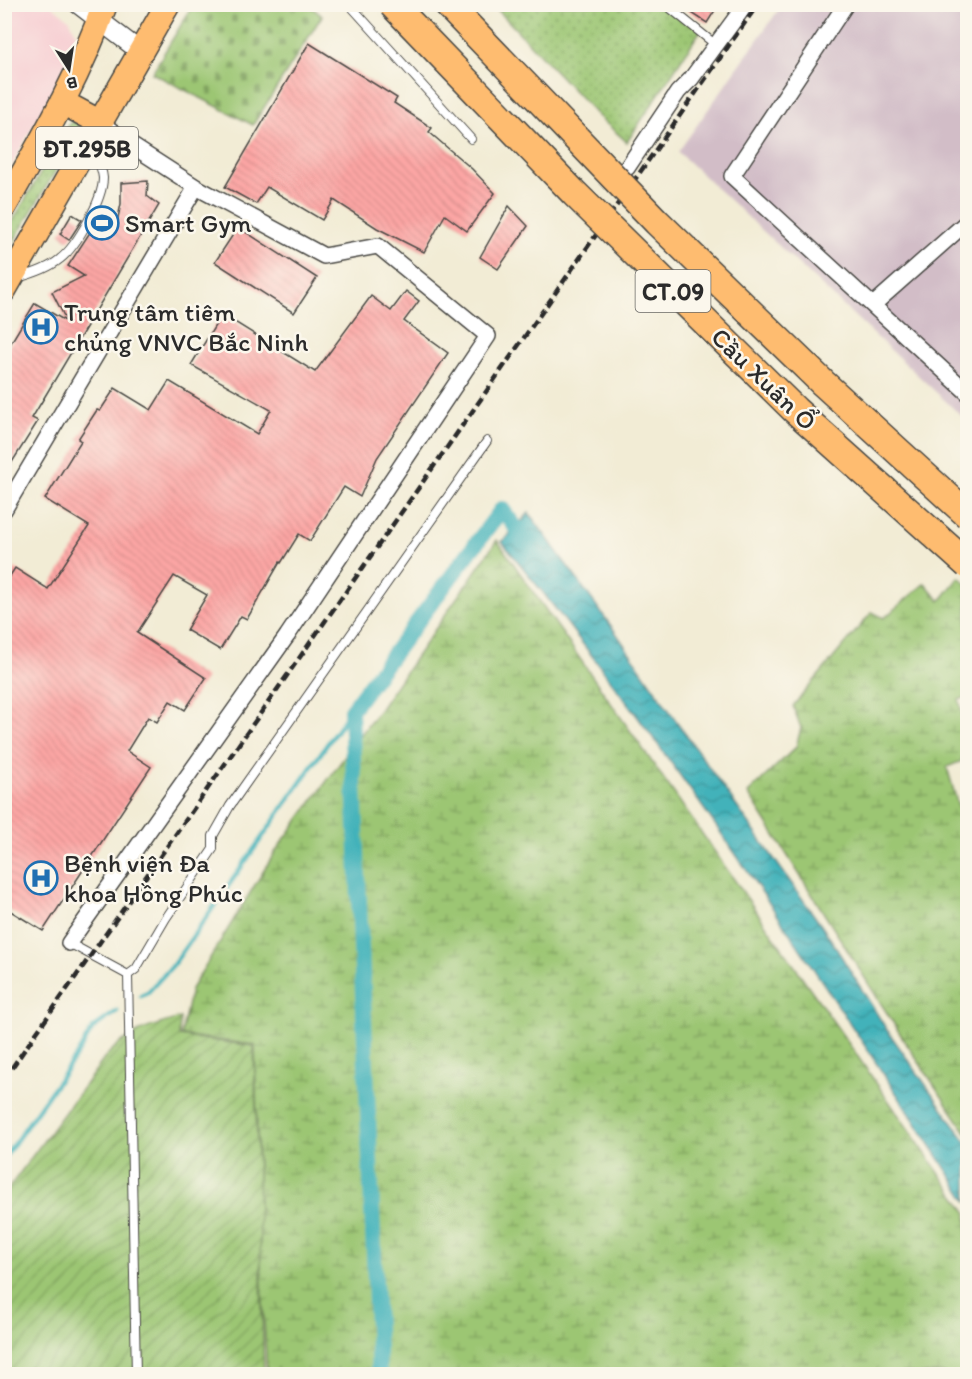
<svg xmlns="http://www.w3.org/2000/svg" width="972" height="1379" font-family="Itim,sans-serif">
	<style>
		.built { fill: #f7cfd3 }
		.industrial { fill: #d2bdc7 }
		.grass { fill: url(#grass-dots); stroke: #64784f; stroke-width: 1.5 }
		.wetland { fill: url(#wetland-marsh); stroke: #64784f; stroke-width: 1.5 }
		.cemetery { fill: url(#cemetery-stones); stroke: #64784f; stroke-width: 1.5 }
		.garden { fill: url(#garden-furrows); stroke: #64784f; stroke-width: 1.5 }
		.water { fill: url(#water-waves); stroke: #366e72; stroke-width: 1.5 }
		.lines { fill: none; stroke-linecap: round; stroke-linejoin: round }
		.stream { stroke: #42b2ba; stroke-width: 4.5 }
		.canal { stroke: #42b2ba; stroke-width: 16 }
		.building { fill: url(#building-back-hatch) }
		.service-casing { stroke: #494844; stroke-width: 10 }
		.minor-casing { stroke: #494844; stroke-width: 18 }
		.tertiary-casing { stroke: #494844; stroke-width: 21 }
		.primary-casing { stroke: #494844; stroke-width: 27 }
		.service { stroke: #fff; stroke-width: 8 }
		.minor { stroke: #fff; stroke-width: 15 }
		.tertiary { stroke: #fff; stroke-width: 18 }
		.primary { stroke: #febc70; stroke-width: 24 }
		.rail { stroke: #2b2b2b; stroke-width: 4.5; stroke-dasharray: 9 4.5; stroke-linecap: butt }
		.motorway-bridge-casing { stroke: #494844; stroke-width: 30; stroke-linecap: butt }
		.motorway-bridge { stroke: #febc70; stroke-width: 27 }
		.labels { text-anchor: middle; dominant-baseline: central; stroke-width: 5; stroke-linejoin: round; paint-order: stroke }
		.shield { fill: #fbf7ec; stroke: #696865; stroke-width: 1.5 }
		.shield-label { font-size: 24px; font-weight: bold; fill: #2b2b2b }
		.poi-label { font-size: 26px; fill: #2b2b2b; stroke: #fbf7ec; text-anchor: start }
		.street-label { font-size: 26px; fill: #2b2b2b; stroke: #fbf7ec }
	</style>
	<defs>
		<pattern id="grass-dots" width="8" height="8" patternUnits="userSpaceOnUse" patternTransform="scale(1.5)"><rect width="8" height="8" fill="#9cc673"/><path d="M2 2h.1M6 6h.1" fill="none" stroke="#7fa15f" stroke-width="1.8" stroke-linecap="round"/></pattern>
		<pattern id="wetland-marsh" width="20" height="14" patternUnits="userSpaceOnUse" patternTransform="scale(1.5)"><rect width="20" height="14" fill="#9cc673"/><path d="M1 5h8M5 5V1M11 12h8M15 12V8" fill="none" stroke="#7fa15f"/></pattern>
		<pattern id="cemetery-stones" width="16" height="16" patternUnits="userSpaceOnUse" patternTransform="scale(1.5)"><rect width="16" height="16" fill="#9cc673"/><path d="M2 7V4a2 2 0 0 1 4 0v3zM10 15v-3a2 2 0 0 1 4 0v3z" fill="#7fa15f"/></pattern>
		<pattern id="garden-furrows" width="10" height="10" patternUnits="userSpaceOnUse" patternTransform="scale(1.5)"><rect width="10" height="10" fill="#9cc673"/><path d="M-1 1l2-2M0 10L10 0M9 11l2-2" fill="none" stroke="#7fa15f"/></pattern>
		<pattern id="water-waves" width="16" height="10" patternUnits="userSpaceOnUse" patternTransform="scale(1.5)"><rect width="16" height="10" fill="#42b2ba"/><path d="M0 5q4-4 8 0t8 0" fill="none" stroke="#379197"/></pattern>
		<pattern id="building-back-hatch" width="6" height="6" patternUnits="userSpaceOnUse" patternTransform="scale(1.5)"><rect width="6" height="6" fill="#fca6a4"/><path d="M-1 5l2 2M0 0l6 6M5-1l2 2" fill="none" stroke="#d88f8d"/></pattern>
	</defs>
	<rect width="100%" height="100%" fill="#fbf7ec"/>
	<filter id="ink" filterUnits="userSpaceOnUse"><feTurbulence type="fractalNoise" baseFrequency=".0167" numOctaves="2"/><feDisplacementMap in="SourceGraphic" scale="12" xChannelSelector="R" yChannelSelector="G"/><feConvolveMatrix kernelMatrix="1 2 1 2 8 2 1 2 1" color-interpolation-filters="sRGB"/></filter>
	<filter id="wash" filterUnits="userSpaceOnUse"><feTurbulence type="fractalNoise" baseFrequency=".008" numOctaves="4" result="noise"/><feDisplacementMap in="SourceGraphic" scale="24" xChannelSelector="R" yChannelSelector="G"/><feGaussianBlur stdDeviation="1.35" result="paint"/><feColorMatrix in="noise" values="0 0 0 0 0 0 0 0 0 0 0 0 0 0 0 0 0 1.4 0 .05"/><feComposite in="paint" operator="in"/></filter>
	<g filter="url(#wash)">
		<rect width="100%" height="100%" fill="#f2ecd5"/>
		<path class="built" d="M5 5H51L70 20 78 39 77 47 5 177Z"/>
		<path class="industrial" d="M782 5H967V421L678 152Z"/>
		<path class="grass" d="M493 5H668L701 30 627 142 597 115Z
			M74 121 81 126 80 130 5 256V234L70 123Z"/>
		<path class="wetland" d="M497 540 967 1213V1374H267L260 1248 255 1045 181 1035 191 989 277 849 379 710Z
			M959 577 967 584V697L959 700 966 731 962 761 947 767 961 816 967 814V1134L904 1040 748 793 796 747 801 728 793 706 872 612 884 618 925 583 940 601Z"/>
		<path class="cemetery" d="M193 5H309L322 16 253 125 152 73Z"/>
		<path class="garden" d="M180 1018 179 1036 254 1046 264 1374H5V1193L107 1055C131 1031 148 1027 180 1018Z"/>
		<path class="water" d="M529 513 614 630 677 722 828 935 887 1030 967 1143V1201C820 977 673 750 502 542Z"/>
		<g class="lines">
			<path class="stream" d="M141 996 147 993 173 965 351 710
				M4 1158 78 1053 93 1028 117 1011"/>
			<path class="canal" d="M379 1374 351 710 502 509 529 545"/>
		</g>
		<g id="blocks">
			<path class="building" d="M678 4H719L707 23Z
				M309 43 397 98 394 103 432 128 429 132 472 169 495 193 467 231 445 215 424 252 377 228 334 200 322 220 267 187 256 204 225 187Z
				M148 181 147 196 159 205 32 418 38 421 4 475V354L35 303 67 322 52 292 84 276 68 266 100 217 116 227 121 204V183Z
				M509 206 528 226 498 269 480 257Z
				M72 214 82 220 69 240 60 234Z
				M238 227 317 278 294 313 215 262Z
				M406 291 419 301 404 321 448 353 377 458 360 497 344 487 310 541 299 534 281 563 280 562 247 619 241 616 220 650 186 630 207 595 174 576 137 633 206 678 185 710 170 701 157 722 148 717 127 751 151 767 43 931 4 907V585L15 568 48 589 89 526 45 499 81 441 78 439 97 410 100 411 115 388 151 410 169 381 257 434 271 410 191 365 222 314 315 372 371 296 391 311Z"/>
		</g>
	</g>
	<g filter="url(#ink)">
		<use href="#blocks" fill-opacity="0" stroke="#494844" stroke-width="1.5"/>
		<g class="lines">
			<g class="service-casing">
				<path id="service" d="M349 4 471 139
					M665 4 716 45
					M17 278C32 274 48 269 60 259 77 246 103 199 103 178 102 166 96 157 92 147
					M69 943 128 975 136 1374
					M128 975 136 969 166 918 213 849V836L230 806 487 441"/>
			</g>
			<g class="minor-casing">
				<path id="minor" d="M846 4 732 176 968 393
					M627 168 678 92 691 79 746 4
					M873 305 968 221
					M4 510 196 187
					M69 943 287 636 488 336 378 246 324 256 196 187 131 145 101 123"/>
			</g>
			<g class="tertiary-casing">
				<path id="tertiary" d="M78 4 141 52"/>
			</g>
			<g class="primary-casing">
				<path id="primary" d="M62 102 101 123
					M4 207C41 142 80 76 105 4
					M4 290 168 4"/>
			</g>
			<use href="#service" class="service"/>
			<use href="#minor" class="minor"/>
			<use href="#tertiary" class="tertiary"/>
			<use href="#primary" class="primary"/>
			<path class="rail" d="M4 1079 758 4"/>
			<g class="motorway-bridge-casing">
				<path id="motorway-bridge" d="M392 4 574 193 795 410 968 565
					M447 4 657 222 823 383 968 515"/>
			</g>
			<use href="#motorway-bridge" class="motorway-bridge"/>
		</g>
	</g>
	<defs>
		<g id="stadium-ring" transform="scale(1.725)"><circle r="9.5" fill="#fbf7ec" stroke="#1f6fb2" stroke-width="1.5"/><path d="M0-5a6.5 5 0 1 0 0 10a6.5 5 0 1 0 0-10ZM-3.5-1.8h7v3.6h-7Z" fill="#1f6fb2"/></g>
		<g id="hospital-ring" transform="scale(1.725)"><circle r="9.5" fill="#fbf7ec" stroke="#1f6fb2" stroke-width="1.5"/><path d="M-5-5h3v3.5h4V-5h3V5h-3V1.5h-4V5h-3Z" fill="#1f6fb2"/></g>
	</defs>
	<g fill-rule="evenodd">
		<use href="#stadium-ring" x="102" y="223"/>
		<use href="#hospital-ring" x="41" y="327"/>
		<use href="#hospital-ring" x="41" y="878"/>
	</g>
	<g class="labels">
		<g class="shield">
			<rect x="36" y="127" width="102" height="42" rx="4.5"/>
			<rect x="635.5" y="270" width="75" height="42" rx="4.5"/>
		</g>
		<g class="shield-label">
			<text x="87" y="148">ĐT.295B</text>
			<text x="673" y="291">CT.09</text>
		</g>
		<g class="poi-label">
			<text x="125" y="223">Smart Gym</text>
			<text x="64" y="312">Trung tâm tiêm<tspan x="64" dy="30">chủng VNVC Bắc Ninh</tspan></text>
			<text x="64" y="863">Bệnh viện Đa<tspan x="64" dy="30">khoa Hồng Phúc</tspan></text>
		</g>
		<g class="street-label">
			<text transform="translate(764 379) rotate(44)">Cầu Xuân Ổ</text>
		</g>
	</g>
	<rect width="972" height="1379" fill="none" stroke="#fbf7ec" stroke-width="24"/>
	<g transform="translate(69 69) rotate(168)" stroke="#fbf7ec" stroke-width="4.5" paint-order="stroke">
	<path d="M0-4.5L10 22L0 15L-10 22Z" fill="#2b2b2b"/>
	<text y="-9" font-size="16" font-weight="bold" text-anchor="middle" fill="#2b2b2b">B</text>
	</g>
</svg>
